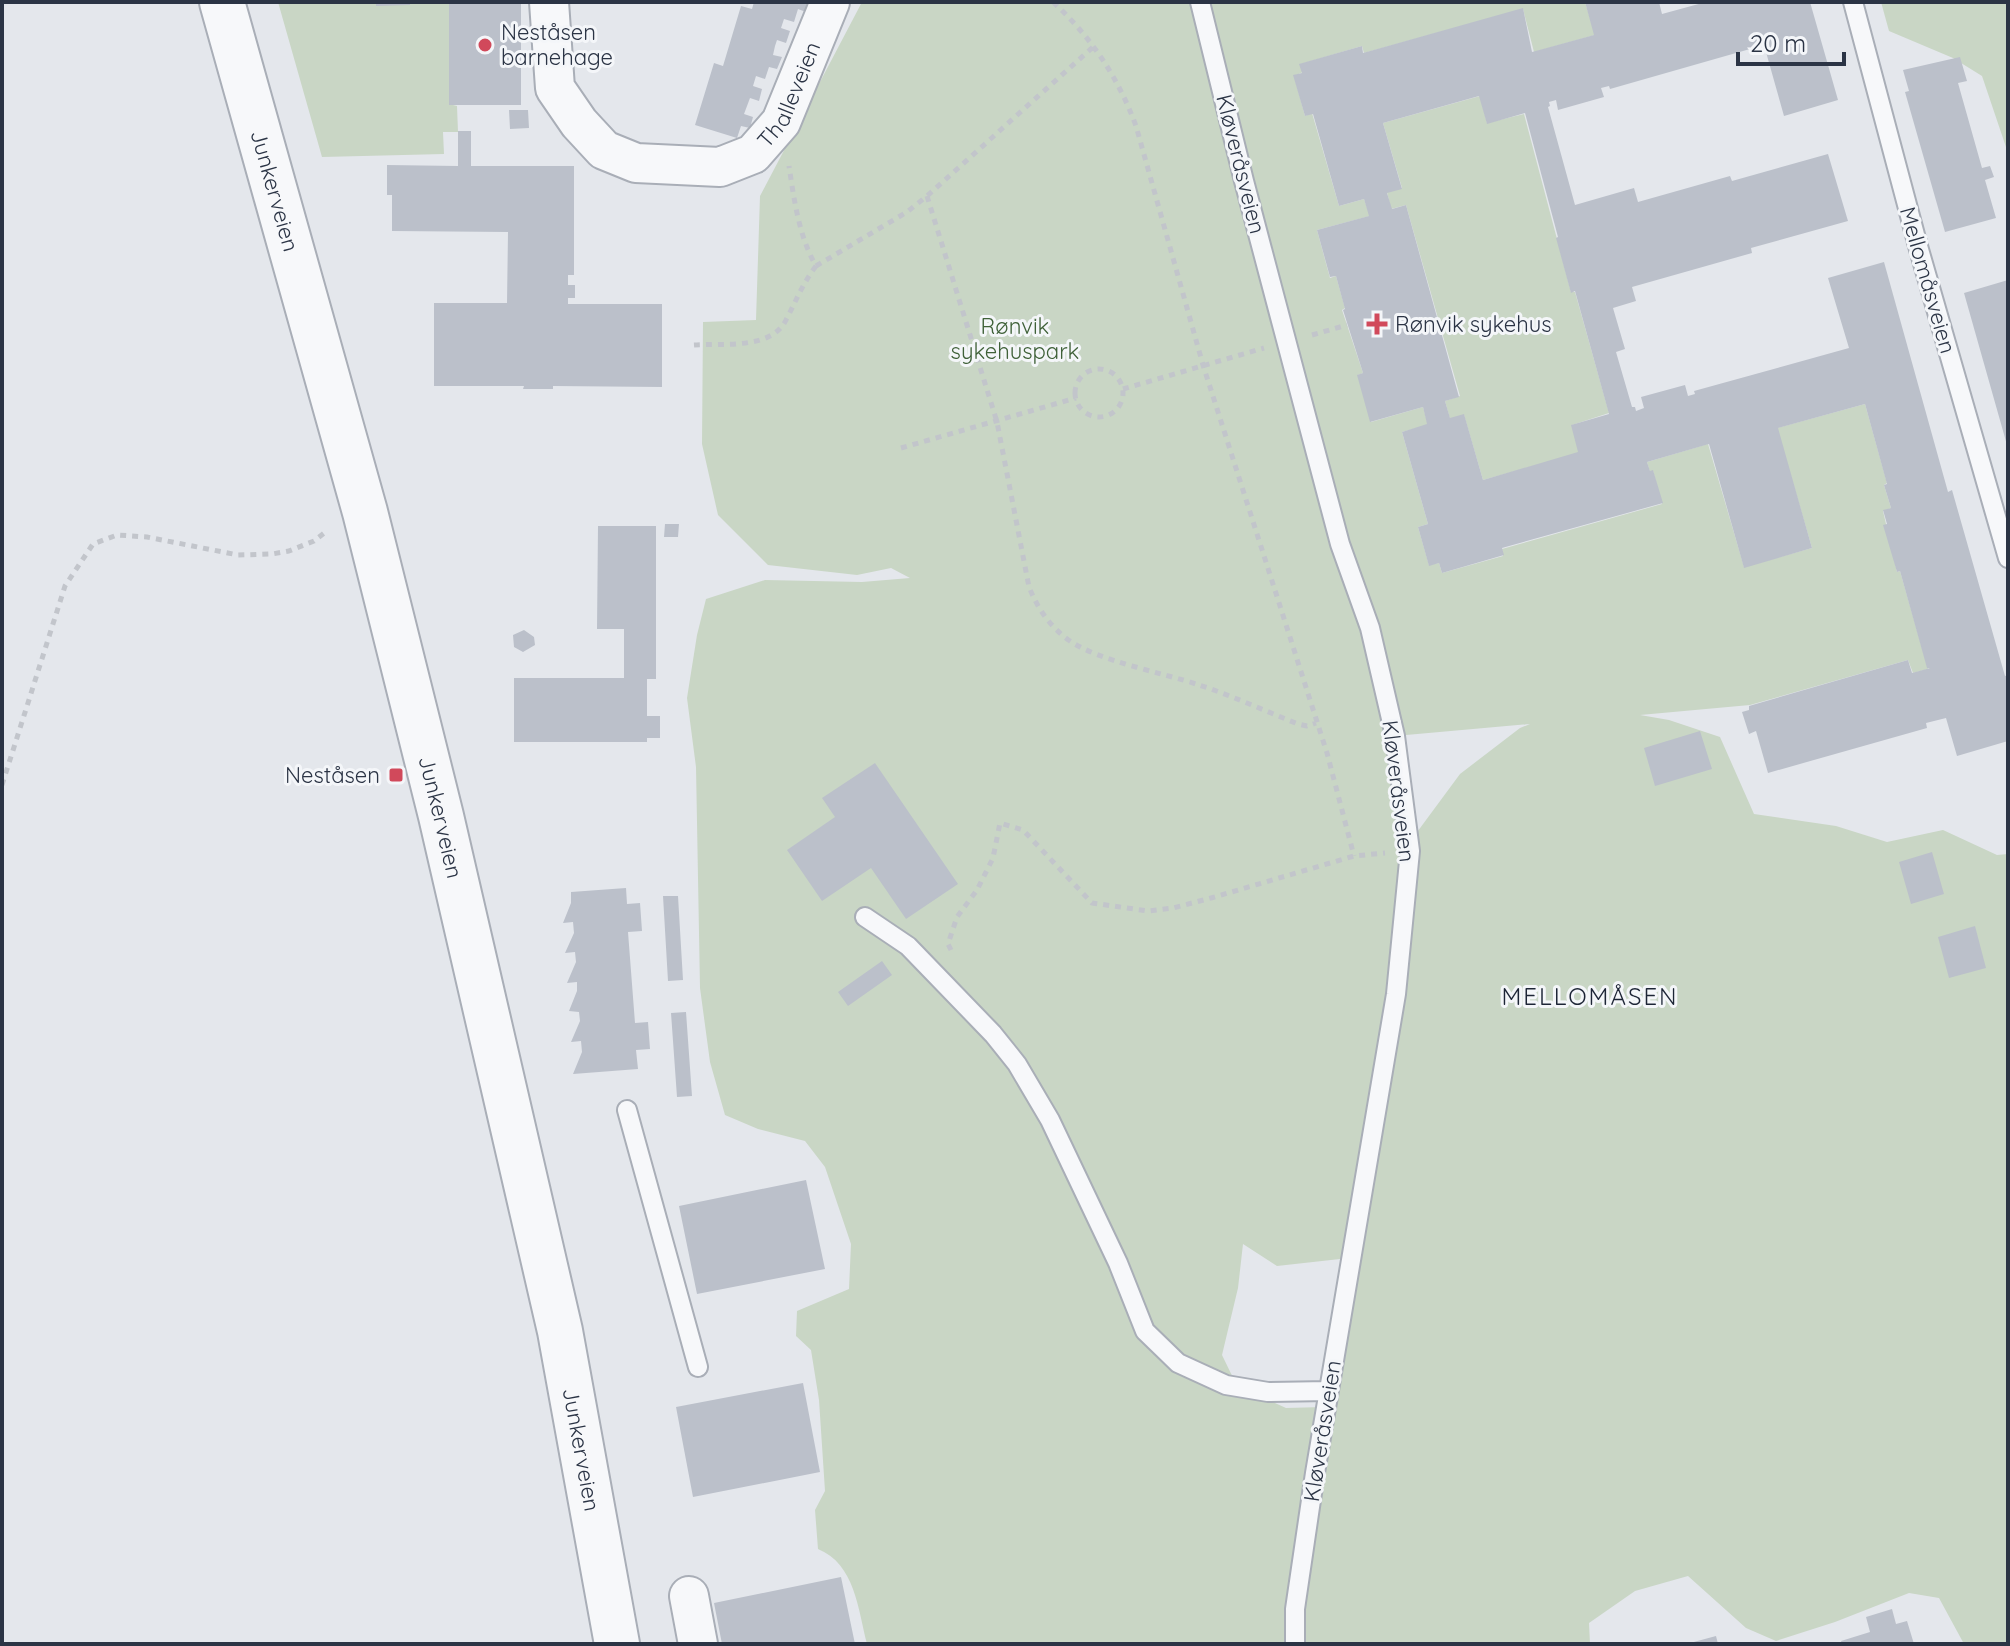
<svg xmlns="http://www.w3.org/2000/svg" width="2010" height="1646" font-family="Quicksand,sans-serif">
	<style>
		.green { fill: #c9d6c5; fill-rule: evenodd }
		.building { fill: #bbc0ca; fill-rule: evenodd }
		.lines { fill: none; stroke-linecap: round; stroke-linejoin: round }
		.service-casing { stroke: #a9aeb7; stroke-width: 22 }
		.minor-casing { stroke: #a9aeb7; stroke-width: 42 }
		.tertiary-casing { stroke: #a9aeb7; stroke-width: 48 }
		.path { stroke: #c2c5cb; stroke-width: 5; stroke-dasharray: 6 6; stroke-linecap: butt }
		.service { stroke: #f7f8fa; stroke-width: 18 }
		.minor { stroke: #f7f8fa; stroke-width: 38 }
		.tertiary { stroke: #f7f8fa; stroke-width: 44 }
		.poi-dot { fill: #d1495b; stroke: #f4f6f9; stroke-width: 3 }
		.labels { text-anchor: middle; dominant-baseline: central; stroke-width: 6; stroke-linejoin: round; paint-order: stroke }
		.poi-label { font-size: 22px; fill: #2b3445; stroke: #f4f6f9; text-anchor: start }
		.street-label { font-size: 22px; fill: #2b3445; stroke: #f4f6f9 }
		.park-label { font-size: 22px; fill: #3f6138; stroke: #f4f6f9 }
		.neighbourhood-label { font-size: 24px; letter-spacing: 2px; fill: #1d2536; stroke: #f4f6f9 }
	</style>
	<rect width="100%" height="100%" fill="#e4e7ec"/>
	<path class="green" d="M278 2H449V104L457 106 458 132H443L444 154 322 157Z
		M862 2H1585L1595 35 1534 52 1523 9 1364 53 1362 46 1301 64 1303 72 1294 76 1305 116 1312 113 1339 206 1364 199 1370 216 1317 230 1330 278 1336 276 1345 308 1342 310 1363 373 1358 375 1371 422 1423 407 1428 425 1402 432 1428 524 1418 527 1429 565 1439 563 1442 573 1503 556 1502 549 1662 504 1653 471 1650 472 1647 462 1708 444 1744 567 1812 548 1777 428 1865 404 1887 483 1884 485 1891 508 1883 511 1897 572 1900 571 1928 669 1913 673 1908 660 1750 705 1640 715 1669 720 1720 737 1754 814 1836 826 1887 842 1943 830 1997 855 2008 854V1644H1964L1939 1598 1909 1593 1835 1622 1776 1641 1746 1628 1688 1576 1635 1591 1589 1623 1590 1644H867C858 1609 855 1564 818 1549L815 1510 825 1491 819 1400 811 1350 796 1336 797 1311 849 1289 851 1244 825 1167 805 1141 758 1129 725 1115 710 1062 700 988 696 767 687 698 697 635 706 599 765 580 862 582 910 578 891 568 857 575 768 565 718 515 702 444 703 322 756 320 760 196ZM1530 724 1520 728 1460 774 1412 839 1395 736ZM1243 1244 1277 1266 1349 1258 1324 1407 1286 1408 1237 1386 1222 1355 1238 1288Z
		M1881 2H2008V153L1982 76 1953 58 1889 31Z
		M1480 96 1487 123 1524 114 1571 292H1575L1609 413 1572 425 1579 453 1483 480 1464 415 1450 419 1445 401 1460 396 1406 205 1391 209 1387 192 1402 188 1383 123Z"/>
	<path class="building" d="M376 2H410V5L376 6Z
		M449 2H521V105H449Z
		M754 2H809L806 12 798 9 794 22 784 19 781 28 790 31 786 43 777 40 775 46 773 55 782 57 777 69 769 67 765 79 756 76 753 86 762 89 759 101 750 98 744 114 753 117 750 128 741 126 737 138 695 125 714 63 723 66 741 6 752 9Z
		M1585 2H1659L1662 14 1706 2H1810L1838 100 1784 116 1764 45 1610 89 1609 86 1601 88 1604 97 1558 110 1556 100 1549 102 1550 106 1548 107 1575 205 1634 188 1638 202 1730 176 1732 181 1828 154 1848 221 1751 248 1752 253 1632 287 1636 301 1613 308 1625 349 1616 352 1632 407H1635L1636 411 1644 408 1641 397 1685 385 1688 396 1695 394 1694 391 1849 348 1828 278 1884 262 1948 492 1952 490 2005 676 2008 675V741L1957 756 1946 718 1926 723 1927 728 1768 773 1756 731 1749 734 1742 712 1749 710V706L1908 660 1912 673 1930 668H1927L1900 571 1897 572 1883 525 1887 524 1883 510 1891 508 1884 485 1887 484 1865 404 1778 428 1812 548 1744 568 1709 444 1647 462 1650 471 1653 470 1663 503 1502 548 1504 555 1442 573 1439 563 1429 566 1418 527 1428 524 1402 432 1427 424 1423 407 1370 422 1357 375 1363 373 1343 310 1345 309 1336 276 1330 277 1317 230 1369 216 1364 199 1339 206 1313 114 1305 116 1293 75 1302 73 1299 64 1362 46 1363 53 1523 8 1532 52 1594 35ZM1479 96 1487 124 1525 113 1558 237 1556 238 1571 293 1575 291 1609 414 1571 425 1578 452 1483 480 1464 414 1450 418 1445 401 1459 397 1406 205 1392 209 1387 193 1402 189 1383 123Z
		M1960 57 1967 81 1958 83 1982 168 1990 166 1994 177 1985 180 1996 218 1945 232 1905 92 1909 91 1903 70Z
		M509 110H528L529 128 510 129Z
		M458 131H471V166H574V275H568V285H575V298H568V304H662V387L553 386V389H523L524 386H434V303H507L508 232 392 231V195H387V165L458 166Z
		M2008 280V445H2007L1964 293Z
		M665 524H679L678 537H664Z
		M598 526H656V679H647V716H660V738H647V742H514V678H624V629H597Z
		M524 630 534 637 535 645 523 652 514 647 513 635Z
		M1700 731 1712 769 1655 786 1644 748Z
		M875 763 958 884 906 919 871 868 822 901 787 850 835 817 822 798Z
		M1932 852 1944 894 1911 904 1899 862Z
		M626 888 627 904 640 903 642 931 628 932 635 1023 648 1022 650 1049 636 1050 638 1069 573 1074 582 1052 581 1041 571 1042 580 1021 579 1012 569 1011 577 991V982L567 983 576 962 575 952 565 953 574 933 573 922 563 923 571 903V892Z
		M663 896H678L683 980 668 981Z
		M1975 926 1986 968 1949 978 1938 937Z
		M882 961 892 975 848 1006 838 992Z
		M686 1012 692 1096 677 1097 671 1013Z
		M806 1180 825 1269 697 1294 679 1206Z
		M803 1383 820 1472 693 1497 676 1407Z
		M841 1577 855 1644H722L714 1603Z
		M1892 1609 1896 1624 1907 1621 1914 1644H1842L1841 1641 1870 1632 1866 1617Z
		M1716 1636 1718 1644H1690V1643Z"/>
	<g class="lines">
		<g class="service-casing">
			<path id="service" d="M1200 2 1244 181 1340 544 1370 628 1395 736 1410 851 1396 994 1315 1473 1295 1609V1644
				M1853 2 1918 246 2008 558
				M865 917 908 946 993 1034 1017 1064 1050 1120 1118 1263 1145 1331 1178 1363 1226 1385 1268 1392 1328 1391
				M627 1110 698 1367"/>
		</g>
		<g class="minor-casing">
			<g id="minor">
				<path id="s1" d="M549 2 555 88 579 123 604 150 636 163 720 167 753 154 781 122 830 2"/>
				<path d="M689 1596 698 1644"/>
			</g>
		</g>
		<g class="tertiary-casing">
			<g id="tertiary">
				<path id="s2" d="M222 2 365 512 441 816 560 1331 617 1644"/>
			</g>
		</g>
		<path class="path" d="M1053 2C1091 37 1118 77 1136 126L1203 365 1327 753 1354 856
			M927 196 997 422 1029 587C1038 609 1050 627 1070 641 1099 661 1164 673 1199 685 1233 696 1265 711 1298 724L1307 726 1316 723
			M816 266 907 212 927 196 1093 47
			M1312 335 1347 325
			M694 345C723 343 771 350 786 320 796 301 803 283 816 266 799 237 794 199 789 166
			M1075 393a24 24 0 1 1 48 0a24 24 0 1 1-48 0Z
			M1123 389 1264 348
			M901 448 1076 398
			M2 785 65 586 93 544 117 535 147 537 238 555 272 554 289 551 314 541 328 530
			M951 950 948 944 957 917 977 890 993 858 1000 823 1023 830 1092 903 1148 911 1173 908 1211 898 1354 856 1385 853"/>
		<use href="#service" class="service"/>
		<use href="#minor" class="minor"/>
		<use href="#tertiary" class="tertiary"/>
	</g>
	<g class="poi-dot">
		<circle cx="485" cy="45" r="8"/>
		<path d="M1373 312h8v8h8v8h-8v8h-8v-8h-8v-8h8z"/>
		<rect x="388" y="767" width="16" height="16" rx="4"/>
	</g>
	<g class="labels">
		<g class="poi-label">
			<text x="501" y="32">Neståsen<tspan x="501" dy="25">barnehage</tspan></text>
			<text x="1395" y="324">Rønvik sykehus</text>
			<text x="380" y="775" text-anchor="end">Neståsen</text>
		</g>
		<g class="street-label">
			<text stroke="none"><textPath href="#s1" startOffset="390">Thalleveien</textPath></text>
			<text transform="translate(1241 164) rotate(76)">Kløveråsveien</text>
			<text stroke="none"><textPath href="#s2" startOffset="196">Junkerveien</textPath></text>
			<text transform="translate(1928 280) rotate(74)">Mellomåsveien</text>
			<text transform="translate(1399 791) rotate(83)">Kløveråsveien</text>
			<text stroke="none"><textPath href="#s2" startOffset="844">Junkerveien</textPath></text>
			<text transform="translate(1322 1431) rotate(-81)">Kløveråsveien</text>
			<text stroke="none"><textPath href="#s2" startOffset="1492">Junkerveien</textPath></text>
		</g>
		<g class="park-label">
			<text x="1015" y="326">Rønvik<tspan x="1015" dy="25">sykehuspark</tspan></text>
		</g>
		<g class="neighbourhood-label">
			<text x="1590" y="996">MELLOMÅSEN</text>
		</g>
	</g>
	<rect width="2010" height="1646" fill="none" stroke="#2b3445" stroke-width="8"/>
	<path d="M1738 52v12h106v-12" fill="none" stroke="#2b3445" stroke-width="4"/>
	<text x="1750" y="52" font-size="24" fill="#2b3445" stroke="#f4f6f9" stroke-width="6" paint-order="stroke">20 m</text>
</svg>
